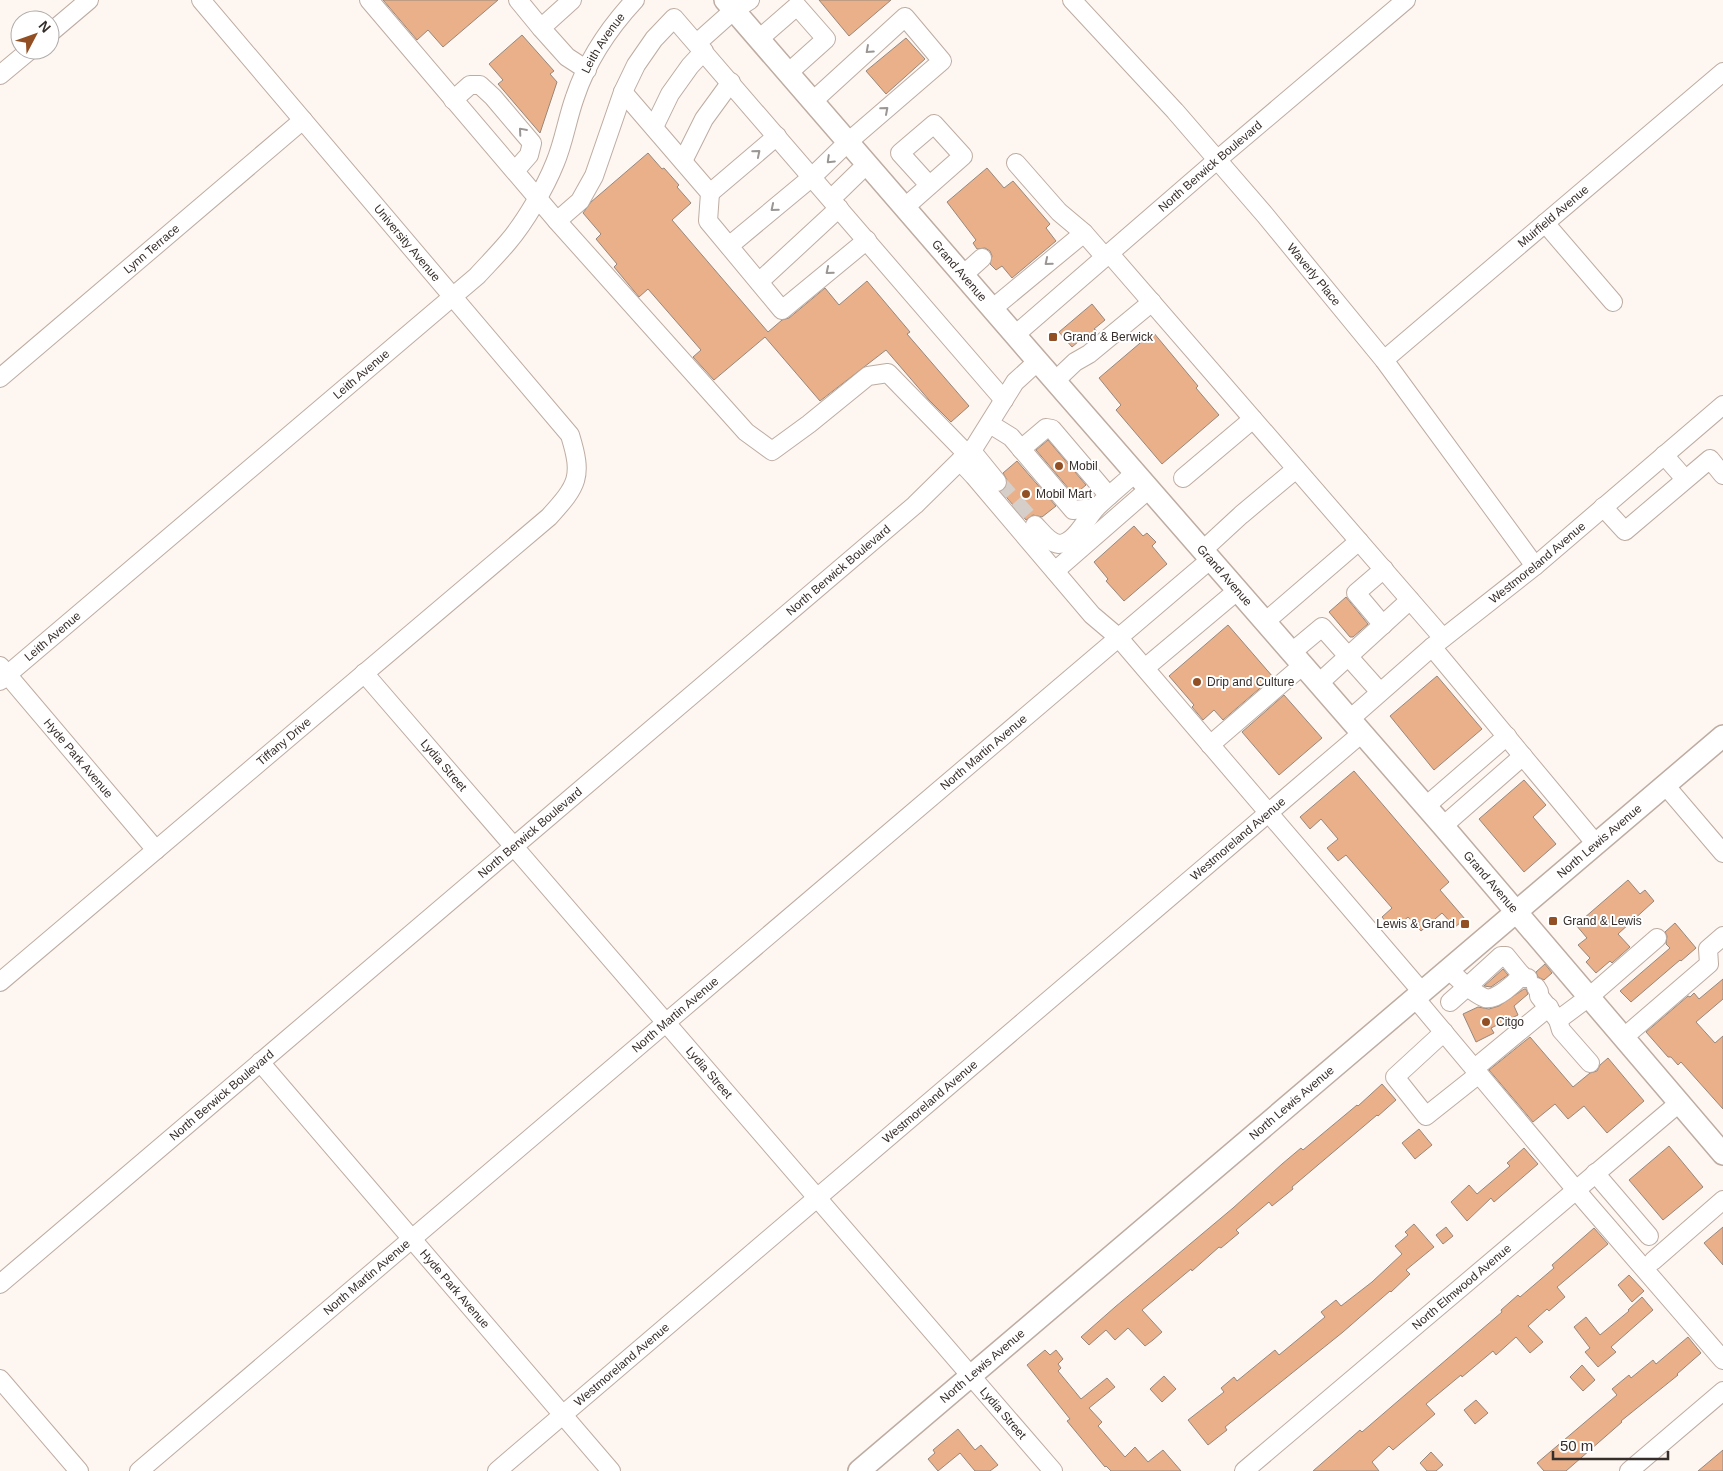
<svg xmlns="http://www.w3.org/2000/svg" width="1723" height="1471" font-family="Arial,sans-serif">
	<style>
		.building { fill: #e9b089; stroke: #98877c }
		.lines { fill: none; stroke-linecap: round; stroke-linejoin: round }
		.minor-tunnel { stroke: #d5cec9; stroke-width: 18; stroke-dasharray: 18 9; stroke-linecap: butt }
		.minor-casing { stroke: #beaca2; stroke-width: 20 }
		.major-casing { stroke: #beaca2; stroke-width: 24 }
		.minor { stroke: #fff; stroke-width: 18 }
		.major { stroke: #fff; stroke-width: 21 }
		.oneway { stroke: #9a9694 }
		.poi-dot { fill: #934f24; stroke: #fff; stroke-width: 2 }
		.labels { text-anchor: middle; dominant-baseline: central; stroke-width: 4; stroke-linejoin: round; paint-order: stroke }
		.street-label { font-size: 12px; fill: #362e2a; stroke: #fff }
		.poi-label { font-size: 12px; fill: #362e2a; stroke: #fff; text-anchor: start }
	</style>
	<rect width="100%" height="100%" fill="#fdf6f1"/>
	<path class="building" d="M383 0H498L443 47 428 30 417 40Z
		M819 0H891L849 36Z
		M522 35 554 71 550 74 557 82 540 133 498 84 503 80 489 64Z
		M906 38 925 59 886 94 866 71Z
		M648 153 662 169 664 168 679 185 677 187 691 203 672 220 768 332 782 320 789 318 825 288 839 305 867 281 910 332 907 334 969 406 951 422 929 400 886 350 820 401 765 337 714 380 693 357 701 350 648 289 639 297 614 267 617 264 596 239 601 234 583 213 591 202Z
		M987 168 1004 188 1013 181 1050 224 1046 228 1056 241 1012 278 1002 266 996 270 990 264 992 256 990 251 985 248 977 249 973 243 976 240 947 202Z
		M1092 304 1105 320 1094 329 1097 331 1087 339 1085 336 1072 347 1059 332Z
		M1153 332 1198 386 1196 388 1219 415 1162 464 1116 410 1121 405 1099 378Z
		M1048 440 1086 485 1074 495 1036 450Z
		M1017 461 1056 506 1042 517 1033 515 1026 520 1001 491 1007 485V480L1003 473Z
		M1134 526 1143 536 1147 533 1156 542 1152 546 1167 564 1124 601 1106 581 1108 579 1094 562Z
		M1346 597 1368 624 1353 637H1350L1329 612Z
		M1228 625 1273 677 1223 720 1214 710 1203 720 1192 707 1194 705 1169 676Z
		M1437 676 1482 729 1434 770 1390 716Z
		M1284 695 1322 738 1279 775 1242 732Z
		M1354 771 1449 882 1440 890 1465 919 1455 927 1442 913 1421 931 1408 917 1393 930 1382 917 1392 908 1346 855 1338 861 1327 848 1338 839 1321 819 1310 829 1300 817Z
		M1524 780 1546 805 1533 817 1556 844 1524 872 1479 819Z
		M1628 880 1640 894 1645 890 1654 901 1618 934 1630 947 1612 963 1610 961 1596 973 1586 962 1590 958 1578 945 1587 938 1576 925Z
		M1675 923 1696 948 1681 961 1680 960 1631 1002 1620 991 1670 948 1666 944 1667 936 1665 932Z
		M1545 964 1552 973 1544 980 1538 977 1536 972Z
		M1503 969 1508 975 1491 987 1484 986Z
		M1723 979V999L1696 1022 1715 1043 1723 1036V1109L1681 1062 1678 1065 1671 1057H1668L1646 1032 1688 996 1690 997 1694 993 1699 999Z
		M1524 989H1526L1528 994 1514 1006 1518 1015 1491 1028 1494 1033 1476 1042 1463 1014 1478 1007 1489 1009 1499 1006Z
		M1530 1037 1573 1087 1590 1073 1597 1071 1600 1065 1608 1058 1644 1101 1607 1133 1584 1106 1568 1119 1555 1104 1533 1122 1489 1070Z
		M1382 1084 1396 1100 1378 1116 1377 1115 1292 1187 1293 1189 1272 1206 1269 1202 1236 1230 1239 1233 1221 1248 1219 1247 1192 1271 1191 1269 1142 1310 1162 1332 1153 1340 1145 1346 1128 1328 1115 1340 1106 1330 1089 1345 1081 1337 1115 1307 1233 1208 1282 1164 1301 1148 1303 1150 1357 1105 1358 1106Z
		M1419 1129 1432 1145 1415 1159 1402 1143Z
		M1669 1146 1703 1187 1663 1220 1629 1180Z
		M1524 1148 1538 1164 1494 1202 1491 1198 1467 1221 1451 1202 1469 1185 1477 1194 1510 1166 1507 1163Z
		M1414 1224 1434 1247 1406 1270 1410 1274 1391 1292 1390 1291 1343 1332 1225 1427 1227 1430 1208 1445 1188 1420 1224 1392 1221 1388 1234 1377 1237 1381 1275 1350 1279 1355 1325 1317 1321 1312 1336 1300 1341 1306 1372 1282 1402 1254 1395 1246 1408 1235 1405 1232Z
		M1446 1227 1453 1236 1443 1244 1436 1235Z
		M1723 1227V1265L1704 1243Z
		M1594 1228 1608 1244 1557 1287 1565 1297 1549 1311 1547 1309 1528 1326 1543 1342 1530 1353 1516 1337 1496 1355 1493 1351 1462 1377 1461 1375 1426 1404 1435 1414 1393 1450 1389 1446 1372 1462 1379 1471H1313L1360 1430 1362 1432 1398 1401 1502 1312 1501 1310 1518 1295 1520 1297 1554 1268 1552 1265Z
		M1629 1275 1644 1291 1632 1302 1618 1285Z
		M1642 1297 1653 1310 1611 1347 1616 1352 1598 1367 1585 1352 1590 1348 1574 1327 1586 1317 1600 1335 1629 1311 1628 1310Z
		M1688 1337 1701 1353 1677 1374 1678 1375 1621 1421 1622 1422 1566 1471H1544L1537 1463 1617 1395 1612 1389 1629 1375 1631 1378 1653 1360 1656 1364Z
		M1045 1350 1050 1355 1056 1350 1063 1359 1058 1364 1061 1368 1058 1371 1081 1399 1107 1378 1115 1387 1089 1408 1102 1422 1098 1426 1125 1457 1135 1447 1148 1462 1163 1450 1181 1471H1111L1106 1466 1105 1467 1067 1421 1070 1419 1027 1365Z
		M1582 1365 1595 1380 1583 1391 1570 1377Z
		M1164 1376 1176 1389 1162 1402 1150 1389Z
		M1476 1400 1488 1413 1475 1424 1464 1410Z
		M958 1429 975 1450 981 1445 998 1465 990 1471H975L960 1453 938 1471 928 1459 935 1453 933 1450Z
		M1723 1450V1471H1698Z
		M1431 1452 1443 1465 1436 1471H1427L1420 1463Z"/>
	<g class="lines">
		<path class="minor-tunnel" d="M997 482 1035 525"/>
		<g class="minor-casing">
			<g id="minor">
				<path d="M369 0 557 221 580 201 594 176 623 92 636 65 654 39 674 18 1004 400"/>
				<path d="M518 0 541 28 572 0"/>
				<path id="s1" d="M1072 0 1175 111 1265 215 1384 360 1535 566"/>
				<path d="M541 28 567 57 587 70"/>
				<path d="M50 33 89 0"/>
				<path d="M759 39 797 6 826 39 788 73"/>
				<path d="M697 43 734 10 750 0"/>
				<path d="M0 75 30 50"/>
				<path d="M623 92 710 193 708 221 782 310 867 240"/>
				<path d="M453 100 470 85H480L493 97 532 143 529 155 515 171"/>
				<path d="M654 127 670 94 690 66 704 51"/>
				<path d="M683 161 704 119 731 82"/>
				<path d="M1016 163 1059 212 1084 233 1105 257"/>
				<path d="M710 193 777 136"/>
				<path d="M831 199 867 164"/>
				<path d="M904 208 963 156 934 124 900 153 929 185"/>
				<path d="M557 221 746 432 772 451 809 424 868 376 888 373 967 454"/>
				<path d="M1545 223 1613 302"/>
				<path d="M729 246 812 177 848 142 942 61 905 17 813 101"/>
				<path d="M1109 253 1443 638"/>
				<path d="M963 275 982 258"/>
				<path d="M759 282 839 208"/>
				<path d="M992 309 1084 233"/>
				<path id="s2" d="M1015 335 1217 160 1406 0"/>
				<path id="s3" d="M1384 360 1723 72"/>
				<path id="s4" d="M0 378 303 120"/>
				<path d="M1055 381 1075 362 1089 354 1152 302"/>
				<path d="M990 424 1011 437 1073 510 1095 508"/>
				<path d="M1021 449 1046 428 1052 429 1109 496"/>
				<path d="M971 450 997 482"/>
				<path d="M1664 455 1685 479"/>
				<path d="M960 461 974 476 1092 615 1118 637 1422 992"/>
				<path d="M1183 478 1253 419"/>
				<path d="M1603 507 1625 531 1710 459 1723 475"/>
				<path d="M1035 525C1042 532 1049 543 1059 544 1076 544 1087 516 1097 507 1109 495 1123 484 1135 473"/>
				<path d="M1203 550 1241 515 1296 469"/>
				<path d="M1055 571 1149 489"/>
				<path d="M1265 622 1359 541"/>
				<path d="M1383 625 1356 593 1384 569"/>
				<path d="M1432 647 1596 844"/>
				<path d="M1292 652 1322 627 1380 692"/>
				<path id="s5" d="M0 666 156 850"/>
				<path d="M1145 668 1238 590"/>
				<path id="s6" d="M364 673 1053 1471"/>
				<path id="s7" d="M0 681 477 276C487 265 498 254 508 242 525 222 545 188 555 163 564 142 567 119 575 97 587 61 609 28 635 0"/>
				<path d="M1319 683 1410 600"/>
				<path id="s8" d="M1350 719 1432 647 1535 566 1723 405"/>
				<path d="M1210 745 1303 665"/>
				<path d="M1665 785 1723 853"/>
				<path d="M1426 806 1507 736"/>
				<path d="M1443 826 1523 756"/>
				<path d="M1448 969 1467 987 1501 956H1506L1524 978H1528"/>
				<path id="s9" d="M0 982 549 517C578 485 583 477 570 435L201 0"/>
				<path d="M1536 987 1539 992V996L1558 1020 1589 997 1657 938"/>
				<path d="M1415 998 1587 1203 1723 1360"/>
				<path d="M1450 1002 1467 987C1472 990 1479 996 1485 998 1496 1001 1515 983 1522 975"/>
				<path d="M1558 1020 1561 1030 1590 1063"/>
				<path d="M1444 1032 1395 1077 1426 1116 1479 1074"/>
				<path d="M1623 1038 1709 964 1708 949 1723 936"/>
				<path id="s10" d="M260 1062 611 1471"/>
				<path d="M1475 1068 1549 1007"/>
				<path d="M1595 1173 1649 1236"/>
				<path d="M1653 1261 1723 1200"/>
				<path id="s11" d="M0 1284 915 505 975 446 1015 382 1038 361"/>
				<path d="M0 1379 79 1471"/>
				<path id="s12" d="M139 1471 1211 559"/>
				<path id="s13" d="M497 1471 1362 733"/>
				<path id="s14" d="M1244 1471 1679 1103"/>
				<path d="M1629 1471 1723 1391"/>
			</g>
		</g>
		<g class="major-casing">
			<g id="major">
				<path id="s15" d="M725 0 1015 335 1443 826 1723 1154"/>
				<path id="s16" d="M859 1471 1723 736"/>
			</g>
		</g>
		<use href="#minor" class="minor"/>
		<use href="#major" class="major"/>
	</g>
	<defs><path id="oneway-chevron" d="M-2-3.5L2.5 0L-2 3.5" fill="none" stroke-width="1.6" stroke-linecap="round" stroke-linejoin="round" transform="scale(1.25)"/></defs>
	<g class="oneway">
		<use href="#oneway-chevron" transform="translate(869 50) rotate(138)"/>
		<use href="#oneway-chevron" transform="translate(885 110) rotate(-41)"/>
		<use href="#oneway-chevron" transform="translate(522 131) rotate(-131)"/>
		<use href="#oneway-chevron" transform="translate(757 153) rotate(-40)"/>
		<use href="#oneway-chevron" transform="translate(830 160) rotate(136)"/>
		<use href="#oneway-chevron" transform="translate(774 208) rotate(140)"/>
		<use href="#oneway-chevron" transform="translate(1048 262) rotate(140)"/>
		<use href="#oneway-chevron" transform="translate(829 271) rotate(140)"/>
	</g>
	<g class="poi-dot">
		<rect x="1048" y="332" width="10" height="10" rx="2.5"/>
		<circle cx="1059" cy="466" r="5"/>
		<circle cx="1026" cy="494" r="5"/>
		<circle cx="1197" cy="682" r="5"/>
		<rect x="1548" y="916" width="10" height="10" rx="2.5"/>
		<rect x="1460" y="919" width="10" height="10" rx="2.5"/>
		<circle cx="1486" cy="1022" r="5"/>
	</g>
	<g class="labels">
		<g class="street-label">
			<text stroke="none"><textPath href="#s7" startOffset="894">Leith Avenue</textPath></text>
			<text stroke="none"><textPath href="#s2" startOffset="258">North Berwick Boulevard</textPath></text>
			<text stroke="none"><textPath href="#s3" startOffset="222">Muirfield Avenue</textPath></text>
			<text transform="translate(407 243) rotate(50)">University Avenue</text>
			<text stroke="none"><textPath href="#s4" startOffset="199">Lynn Terrace</textPath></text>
			<text stroke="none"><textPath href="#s15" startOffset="358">Grand Avenue</textPath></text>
			<text stroke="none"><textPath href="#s1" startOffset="366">Waverly Place</textPath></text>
			<text stroke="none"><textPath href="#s7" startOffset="474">Leith Avenue</textPath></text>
			<text stroke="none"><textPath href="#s8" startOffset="244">Westmoreland Avenue</textPath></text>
			<text stroke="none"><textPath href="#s11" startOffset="1101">North Berwick Boulevard</textPath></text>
			<text stroke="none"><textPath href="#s15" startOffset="762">Grand Avenue</textPath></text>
			<text stroke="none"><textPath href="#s7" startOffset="69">Leith Avenue</textPath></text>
			<text stroke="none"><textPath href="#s9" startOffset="372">Tiffany Drive</textPath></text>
			<text stroke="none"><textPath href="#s12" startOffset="1109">North Martin Avenue</textPath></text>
			<text stroke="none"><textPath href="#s5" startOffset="121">Hyde Park Avenue</textPath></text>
			<text stroke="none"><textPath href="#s6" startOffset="122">Lydia Street</textPath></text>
			<text stroke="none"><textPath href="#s11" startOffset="696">North Berwick Boulevard</textPath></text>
			<text stroke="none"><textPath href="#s13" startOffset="974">Westmoreland Avenue</textPath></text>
			<text stroke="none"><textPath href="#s16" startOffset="972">North Lewis Avenue</textPath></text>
			<text stroke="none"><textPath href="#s15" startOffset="1168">Grand Avenue</textPath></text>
			<text stroke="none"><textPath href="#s12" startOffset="704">North Martin Avenue</textPath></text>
			<text stroke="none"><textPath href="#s6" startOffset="528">Lydia Street</textPath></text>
			<text stroke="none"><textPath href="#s11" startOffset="291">North Berwick Boulevard</textPath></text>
			<text stroke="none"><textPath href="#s13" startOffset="569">Westmoreland Avenue</textPath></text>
			<text stroke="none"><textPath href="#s16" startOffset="568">North Lewis Avenue</textPath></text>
			<text stroke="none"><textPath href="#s12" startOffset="299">North Martin Avenue</textPath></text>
			<text stroke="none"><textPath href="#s14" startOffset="285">North Elmwood Avenue</textPath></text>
			<text stroke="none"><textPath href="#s10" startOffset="299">Hyde Park Avenue</textPath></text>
			<text stroke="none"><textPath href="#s13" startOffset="164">Westmoreland Avenue</textPath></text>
			<text stroke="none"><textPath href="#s16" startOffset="162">North Lewis Avenue</textPath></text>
			<text stroke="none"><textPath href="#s6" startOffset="978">Lydia Street</textPath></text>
		</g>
		<g class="poi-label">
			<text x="1063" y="337">Grand &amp; Berwick</text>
			<text x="1069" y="466">Mobil</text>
			<text x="1036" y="494">Mobil Mart</text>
			<text x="1207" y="682">Drip and Culture</text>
			<text x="1563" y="921">Grand &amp; Lewis</text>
			<text x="1455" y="924" text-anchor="end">Lewis &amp; Grand</text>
			<text x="1496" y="1022">Citgo</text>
		</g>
	</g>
	<g transform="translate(35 35) rotate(49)"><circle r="24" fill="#ffffff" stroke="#afabaa"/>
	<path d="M0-4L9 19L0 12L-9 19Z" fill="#934f24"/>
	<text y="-8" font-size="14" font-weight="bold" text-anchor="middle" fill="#362e2a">N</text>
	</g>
	<path d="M1553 1451v8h115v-8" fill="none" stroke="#362e2a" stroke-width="2.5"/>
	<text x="1560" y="1451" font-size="15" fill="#362e2a" stroke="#ffffff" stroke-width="4" paint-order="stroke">50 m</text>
</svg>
